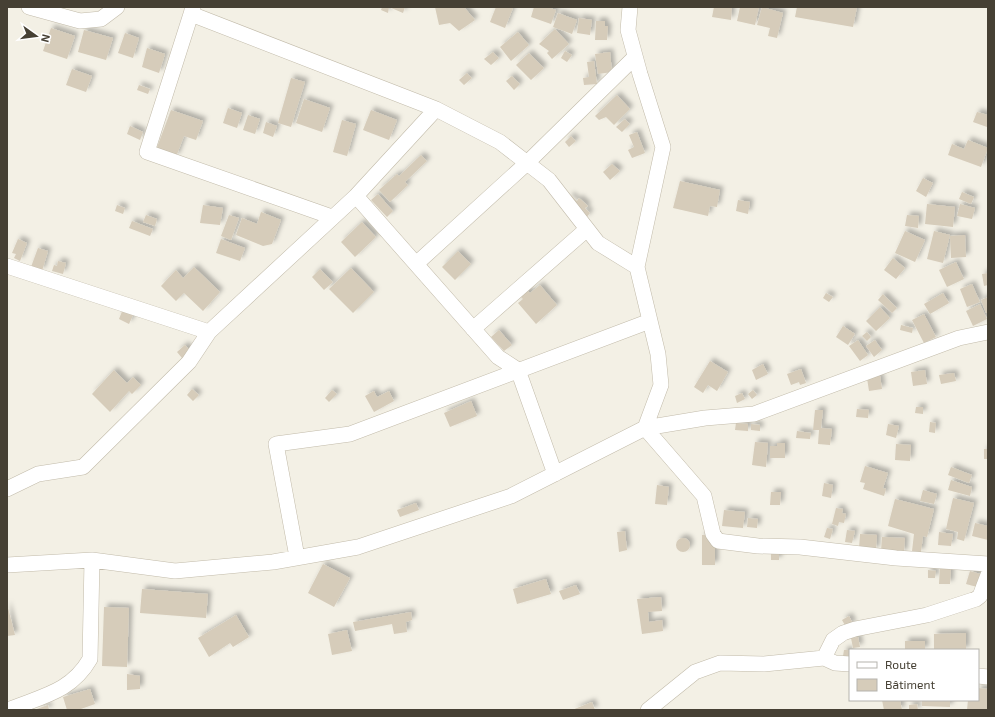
<svg xmlns="http://www.w3.org/2000/svg" width="995" height="717" font-family="'Exo 2',sans-serif">
	<style>
		.building { fill: #d6ccba; filter: url(#shadow) }
		.lines { fill: none; stroke-linecap: round; stroke-linejoin: round }
		.minor-casing { stroke: #c2bbaa; stroke-width: 16 }
		.minor { stroke: #fff; stroke-width: 15 }
	</style>
	<defs>
		<filter id="shadow"><feDropShadow dx="3.5" dy="-3.5" stdDeviation="2" flood-color="#0004"/></filter>
	</defs>
	<rect width="100%" height="100%" fill="#f3f0e5"/>
	<path class="building" d="M382 7H405L403 13 389 7 388 13 381 10Z
		M435 7H464L475 20 459 31 450 23 439 25Z
		M496 7 513 8 505 28 490 22Z
		M534 7H548L556 10 551 24 531 17Z
		M714 7H732L731 20 712 17Z
		M740 7H759L755 25 737 21Z
		M762 7 783 13 777 38 768 36 770 28 757 25Z
		M797 7H857L853 27 795 17Z
		M558 13 577 20 572 34 553 27Z
		M579 18 592 20 590 35 577 33Z
		M596 21H605V26H608L607 40H595Z
		M51 28 75 36 67 59 43 51Z
		M555 29 569 44 552 59 547 53 549 51 539 44Z
		M84 30 113 38 106 60 78 52Z
		M518 32 529 45 511 61 500 47Z
		M125 33 139 38 133 58 118 53Z
		M147 48 165 54 159 73 142 67Z
		M565 51 572 55 567 62 561 58Z
		M493 52 499 58 491 65 484 59Z
		M610 52 612 72 598 74 595 54Z
		M529 53 544 68 531 80 516 65Z
		M594 61 597 84 584 85 583 78 589 77 587 62Z
		M72 69 92 76 86 92 66 85Z
		M467 73 472 78 464 85 459 80Z
		M512 76 520 84 514 90 506 81Z
		M291 78 305 82 291 127 278 123Z
		M139 85 150 89 148 94 137 90Z
		M617 95 630 109 614 125 606 117 599 120 595 116Z
		M304 99 330 108 322 132 296 123Z
		M228 108 242 113 237 128 223 123Z
		M171 110 203 121 196 140 184 136 176 157 156 150Z
		M371 110 397 120 389 140 363 130Z
		M977 112 988 115 987 127 973 122Z
		M248 115 260 119 255 134 243 130Z
		M625 119 630 124 622 132 616 127Z
		M342 120 356 124 347 156 333 152Z
		M266 122 277 126 273 137 263 133Z
		M130 126 143 132 140 140 127 134Z
		M637 132 645 153 632 158 628 150 634 147 629 135Z
		M571 136 576 141 569 147 565 142Z
		M968 140 988 148 981 167 948 155 952 144 964 149Z
		M421 155 427 161 405 182 408 185 390 202 379 190 397 174 399 176Z
		M612 164 620 171 610 180 603 172Z
		M923 178 933 183 926 197 916 191Z
		M680 181 720 190 717 207 710 206 708 216 673 208Z
		M962 192 974 197 971 204 959 199Z
		M378 194 393 211 387 217 371 200Z
		M571 195 577 201 579 198 588 206 585 208 590 213 585 219 582 215 584 212 568 198Z
		M738 200 750 202 748 214 736 211Z
		M927 204 955 207 953 227 925 224Z
		M960 204 975 208 972 219 957 216Z
		M117 205 125 208 123 214 115 211Z
		M203 205 223 208 220 225 200 223Z
		M261 212 281 220 272 244 263 246 236 235 242 218 257 224Z
		M146 215 157 219 155 226 143 222Z
		M229 215 239 218 231 240 221 236Z
		M907 215 919 216 918 228 905 226Z
		M132 221 153 229 150 236 129 228Z
		M362 222 376 237 355 257 341 242Z
		M905 231 925 240 915 262 895 253Z
		M934 231 950 235 943 263 927 259Z
		M965 235 966 257 951 258 950 236Z
		M18 239 27 243 20 261 14 258 16 254 12 253Z
		M221 239 245 248 240 261 216 253Z
		M38 248 48 251 42 271 31 267Z
		M458 251 471 264 455 280 442 267Z
		M893 258 905 268 896 279 884 270Z
		M58 261 66 263 63 274 52 271 54 265 57 266Z
		M956 262 964 279 947 287 939 270Z
		M194 267 220 292 203 311 184 293 176 301 161 286 176 270 183 278Z
		M351 268 374 292 353 313 329 289Z
		M320 269 333 282 324 290 312 277Z
		M988 273V285L984 286 982 274Z
		M972 284 980 302 967 307 960 289Z
		M540 285 557 305 536 324 518 303 523 299 518 294 525 288 530 293Z
		M826 293 833 297 829 302 823 298Z
		M943 293 949 303 930 314 924 304Z
		M883 294 897 308 892 313 878 300Z
		M988 297V313H986L981 300Z
		M980 304 987 319 973 326 966 311Z
		M880 307 890 318 876 331 866 321Z
		M123 309 133 315 129 324 119 319Z
		M924 314 936 337 924 343 912 320Z
		M901 325 913 328 912 333 900 330Z
		M843 326 855 334 848 345 836 337Z
		M499 330 512 345 504 351 491 337Z
		M867 332 871 337 867 341 862 336Z
		M858 340 868 355 860 361 849 346Z
		M875 340 882 350 874 357 866 346Z
		M185 345 191 351 182 358 177 352Z
		M710 361 728 372 717 391 708 385 703 393 694 387Z
		M763 364 768 374 756 380 752 370Z
		M801 369 806 383 800 385 799 382 791 385 787 374Z
		M114 370 127 383 133 377 141 385 132 394 129 391 110 412 92 394Z
		M925 370 927 384 913 386 911 372Z
		M954 373 956 381 941 384 939 375Z
		M880 376 882 389 869 391 867 378Z
		M192 389 199 395 193 401 187 395Z
		M332 390 337 394 329 402 325 398Z
		M753 390 757 395 752 399 748 394Z
		M374 391 377 397 389 391 394 401 374 412 365 396Z
		M742 393 745 399 737 403 735 396Z
		M471 401 477 416 450 427 444 413Z
		M916 407H923V414L915 413Z
		M857 409 869 410 868 418 856 417Z
		M815 410H823L821 428 832 429 830 445 818 444 819 430H813Z
		M930 422 936 423 935 433 929 432Z
		M736 423 748 424V431L735 430Z
		M751 424 760 425V431L751 430Z
		M888 424 899 426 896 438 886 435Z
		M797 431 811 433 810 439 796 438Z
		M755 442 768 443 766 467 752 465Z
		M777 443H785V458H770V446H777Z
		M896 444 911 445 910 461 895 460Z
		M984 449H988V459H984Z
		M865 466 888 473 883 488 886 489 884 496 863 489 865 483 860 482Z
		M951 467 972 475 969 483 948 475Z
		M951 480 972 487 970 496 948 490Z
		M824 483 833 485 831 498 822 496Z
		M657 485 669 487 667 505 655 504Z
		M923 490 937 494 934 504 920 501Z
		M771 492H781L780 505H770Z
		M953 498 974 503 964 541 957 539 958 532 946 529Z
		M895 499 934 509 927 537 923 536 921 552 912 551 914 534 888 526Z
		M416 503 419 510 400 517 397 510Z
		M836 508 843 509 842 513 846 514 844 523 839 522 838 526 832 524Z
		M724 510 745 512 743 528 722 526Z
		M748 518 758 519 757 528 747 527Z
		M975 523 988 526V540L972 536Z
		M827 528 833 529 830 539 824 537Z
		M847 530 855 531 852 543 845 542Z
		M625 531 627 550 619 552 617 532Z
		M939 532 953 534 951 546 938 545Z
		M860 534 877 535 876 550 859 549Z
		M702 535H707L715 545V565H702Z
		M882 537 905 538 904 553 881 551Z
		M676 545a7 7 0 1 1 14 0a7 7 0 1 1-14 0Z
		M771 553H779V560H771Z
		M323 564 350 578 334 607 308 593Z
		M940 565 951 566 950 584H939Z
		M928 570 936 571 935 578H928Z
		M970 571 980 574 977 587 966 584Z
		M546 579 551 594 517 604 513 589Z
		M576 585 580 594 563 600 559 591Z
		M142 589 208 594 206 618 140 613Z
		M661 597 662 611 648 612 649 622 662 620 663 631 642 634 637 599Z
		M7 604 15 635 7 636Z
		M104 607 129 608 127 667 102 666Z
		M411 612 412 620 406 622 407 632 394 634 392 624 355 631 353 622Z
		M236 615 249 637 233 647 230 643 209 657 198 638Z
		M849 616 853 624 846 627 842 620Z
		M347 630 352 651 332 655 328 634Z
		M966 633V650H934V634Z
		M858 637 860 647 853 648 851 638Z
		M905 641H925V650H905Z
		M844 650H850V657L843 656Z
		M127 674 140 676V689L127 690Z
		M978 688 988 689V710H967L968 700H978Z
		M90 689 95 704 78 710H67L63 697Z
		M882 700H900L902 710H884Z
		M922 700H950V707L922 706Z
		M592 702 595 710H572Z
		M917 704 918 710H909V705Z
		M48 705 49 710H34Z"/>
	<g class="lines">
		<g class="minor-casing">
			<path id="minor" d="M29 7 80 21 101 19 117 7
				M193 7 191 14 436 109 500 142 549 180 598 243 637 267
				M630 7 628 30 640 74 663 147 637 267 658 354 661 385 645 428 704 496 713 534 718 541 758 546 800 547 896 558 988 564
				M191 14 147 152 332 217
				M356 196 436 109
				M416 264 527 163 635 57
				M7 266 209 332 356 196 498 357 518 370 555 474
				M473 329 587 229
				M7 489 38 474 83 467 189 362 209 332
				M297 557 276 444 350 434 650 321
				M7 565 92 560 175 571 273 562 358 547 511 496 645 428 705 418 754 414 959 338 988 332
				M824 658 833 640 843 633 855 629 927 615 976 599 980 596 988 575
				M978 676 988 677
				M8 710C42 696 71 692 90 659L92 560
				M648 710 695 672 720 663 764 664 824 658 835 663 850 664"/>
		</g>
		<use href="#minor" class="minor"/>
	</g>
	<rect width="995" height="717" fill="none" stroke="#464034" stroke-width="16"/>
	<rect x="849" y="649" width="130" height="52" fill="#ffffff" stroke="#b5b3ae"/>
	<rect x="857" y="662" width="20" height="6" fill="#ffffff" stroke="#b5b3ae"/>
	<text x="885" y="669" font-size="12" fill="#464034">Route</text>
	<rect x="857" y="679" width="20" height="12" fill="#d6ccba" stroke="#b5b3ae"/>
	<text x="885" y="689" font-size="12" fill="#464034">Bâtiment</text>
	<g transform="translate(36 36) rotate(104)" stroke="#ffffff" stroke-width="3" paint-order="stroke">
	<path d="M0-3L7 15L0 10L-7 15Z" fill="#464034"/>
	<text y="-6" font-size="11" font-weight="bold" text-anchor="middle" fill="#464034">N</text>
	</g>
</svg>
